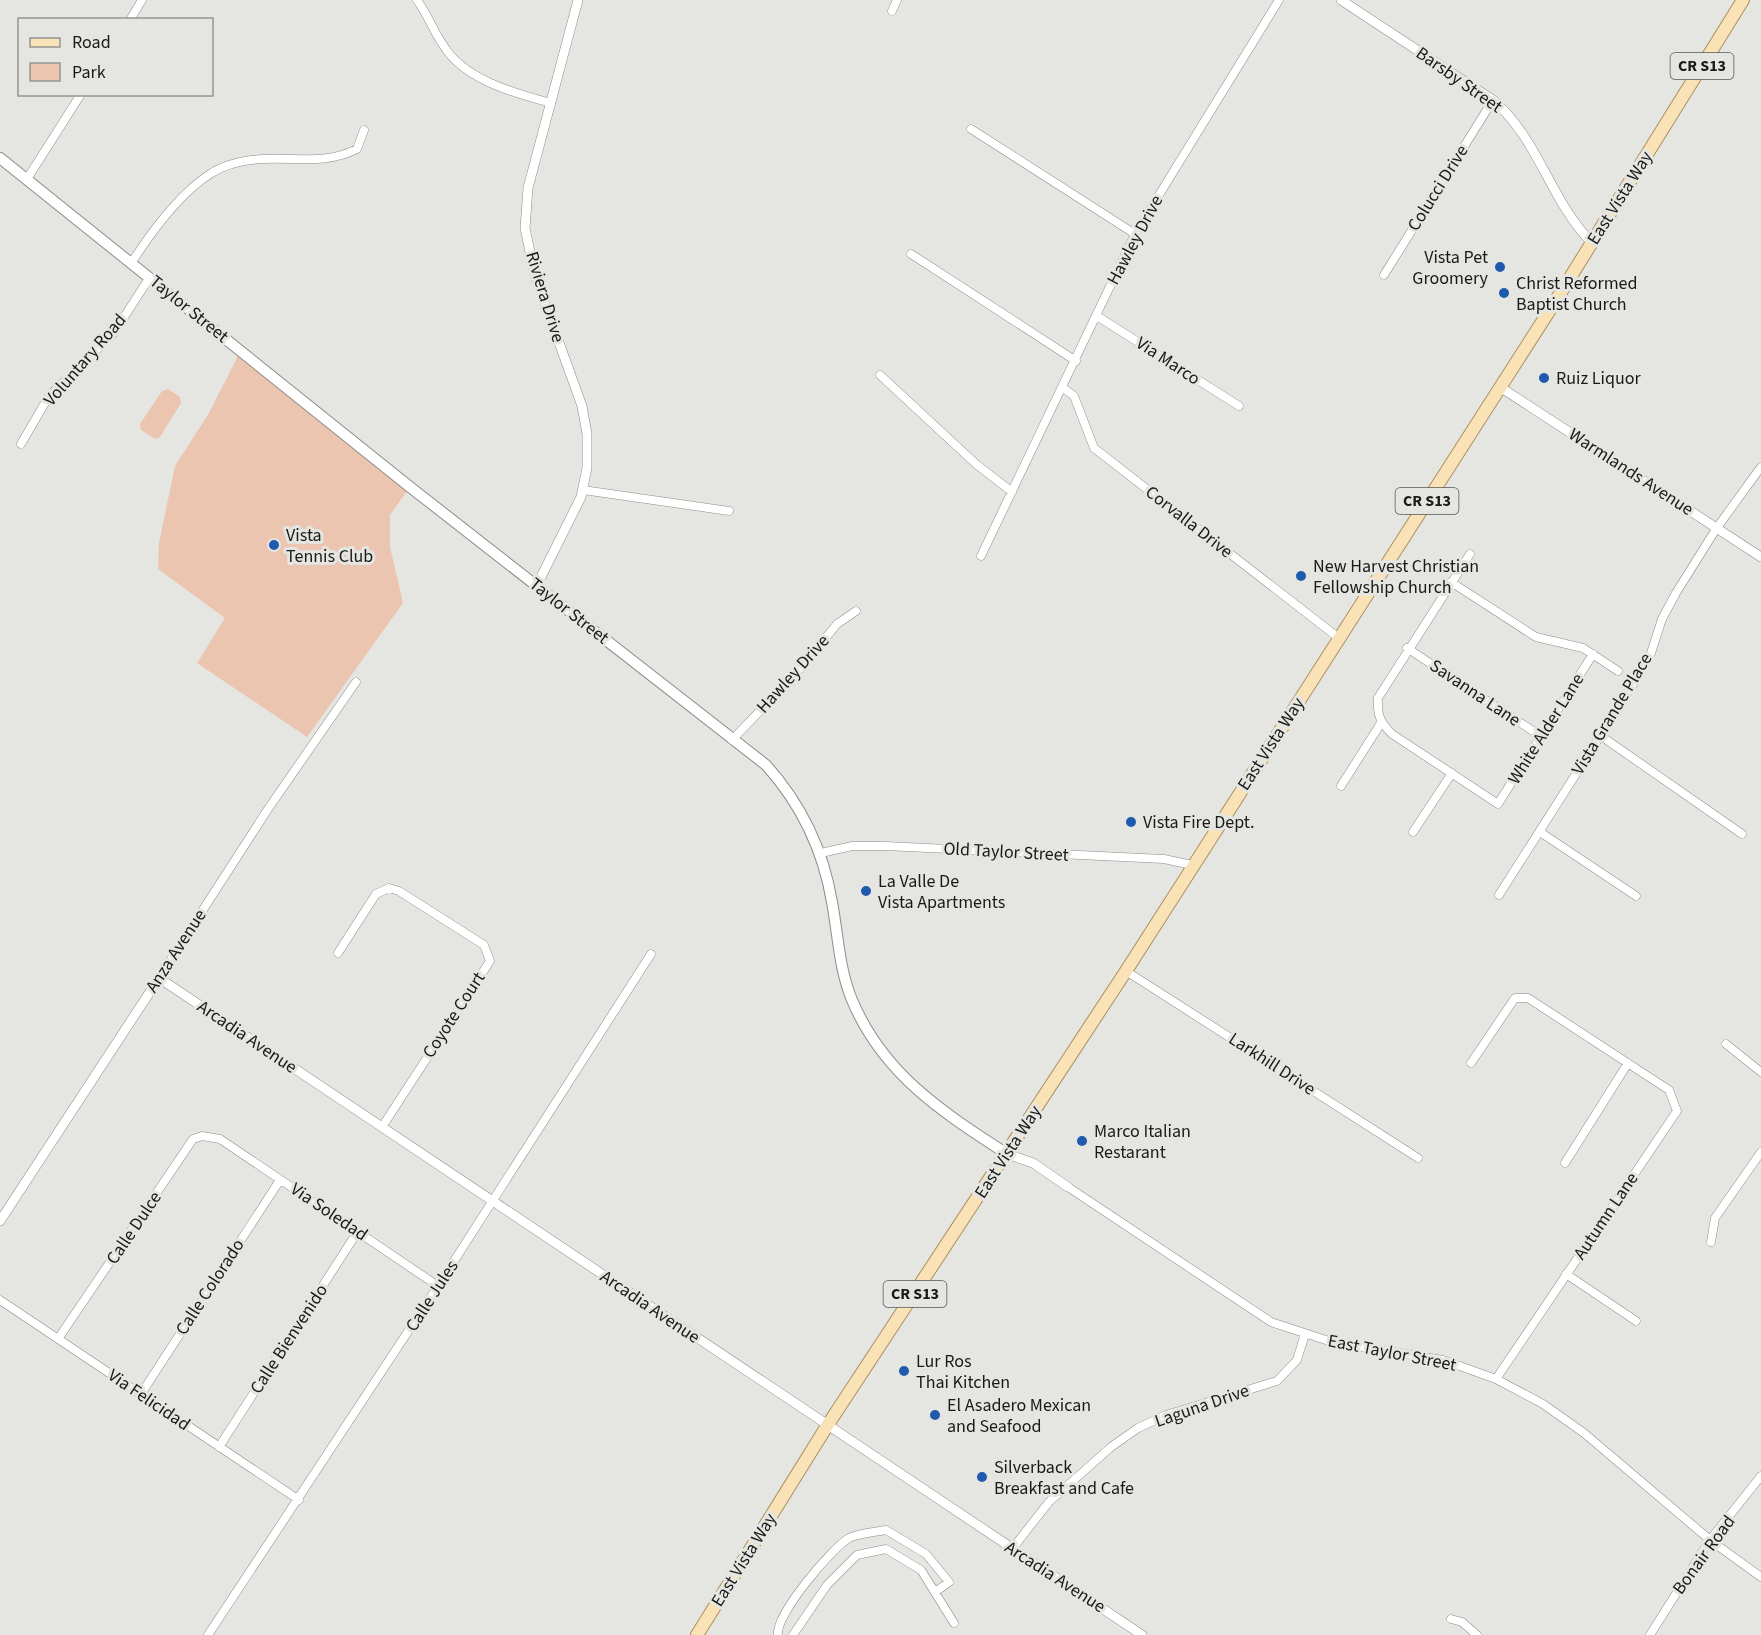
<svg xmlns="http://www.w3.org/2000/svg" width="1761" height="1635" font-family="'Source Sans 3',sans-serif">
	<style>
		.green { fill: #ebc5b0 }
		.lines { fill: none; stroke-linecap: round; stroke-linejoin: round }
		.minor-casing { stroke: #8c8d8a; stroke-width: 9 }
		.tertiary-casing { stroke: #8c8d8a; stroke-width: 10 }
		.secondary-casing { stroke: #8c8d8a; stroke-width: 12 }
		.primary-casing { stroke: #aa8f60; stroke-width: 14 }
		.minor { stroke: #fff; stroke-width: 8 }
		.tertiary { stroke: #fff; stroke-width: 9 }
		.secondary { stroke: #fff; stroke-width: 10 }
		.primary { stroke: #fae2b7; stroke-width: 12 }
		.poi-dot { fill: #205aac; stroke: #e5e5e2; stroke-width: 2 }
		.labels { text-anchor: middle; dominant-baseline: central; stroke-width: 6; stroke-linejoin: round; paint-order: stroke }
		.shield { fill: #e5e5e2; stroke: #575755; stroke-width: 1.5 }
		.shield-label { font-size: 16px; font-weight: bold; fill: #1a1a19 }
		.street-label { font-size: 18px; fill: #1a1a19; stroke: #e5e5e2 }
		.poi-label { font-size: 18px; fill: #1a1a19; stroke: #e5e5e2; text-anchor: start }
	</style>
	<rect width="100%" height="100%" fill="#e5e5e2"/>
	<path class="green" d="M240 352 410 487 390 515V547L403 603 307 737 197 663 225 618 158 569 159 543 175 466 209 413Z
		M168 389 180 397 181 403 160 437 155 439 141 430 140 424 162 391Z"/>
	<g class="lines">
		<g class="minor-casing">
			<path id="minor" d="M417 0C429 16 435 36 448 52 470 81 517 94 551 103
				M892 11 897 0
				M130 20 142 0
				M971 129 1135 234
				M27 179 81 94
				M911 254 1076 361
				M132 262C152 231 179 194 210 174 225 164 245 160 263 159 297 157 325 165 357 149L364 130
				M1384 275 1493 100
				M1097 316 1239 406
				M880 375 976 464 1012 492
				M1062 387 1074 396 1094 448 1340 639
				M21 444 49 396 113 334 150 277
				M583 490 729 511
				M1470 554 1378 698C1377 715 1380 722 1392 734L1498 804 1593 654
				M981 556 1135 234 1279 0
				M1451 582 1536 637 1583 648 1618 671
				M1407 648 1542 737
				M1601 736 1742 834
				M732 740 801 668 837 624 856 611
				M1341 786 1381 723
				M1413 832 1452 773
				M1540 832 1636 896
				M821 853 852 846H885L1164 859 1192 865
				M1499 895 1632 686 1651 653 1662 619 1676 593 1716 529 1761 467
				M338 953 376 894 389 888 399 891 484 945 490 961 382 1127
				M1126 971 1418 1158
				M159 978 268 809 356 682
				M1726 1044 1761 1072
				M1471 1063 1515 998H1528L1669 1090 1677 1111 1496 1379
				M1565 1163 1628 1063
				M1068 1187 1271 1322 1332 1342 1443 1360 1496 1379 1543 1404 1584 1433 1710 1540 1761 1577
				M1711 1242 1715 1218 1761 1152
				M1566 1274 1636 1321
				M0 1300 299 1500
				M58 1339 193 1139 202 1136 220 1139 438 1286
				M141 1394 280 1180
				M219 1447 358 1231
				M1012 1549 1049 1502 1111 1447 1138 1428 1166 1415 1277 1381 1297 1360 1305 1334
				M1451 1619 1462 1622 1477 1635
				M208 1635 438 1286 651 954
				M778 1635C775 1615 831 1549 849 1538 859 1533 875 1532 886 1530L926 1554 949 1582 935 1592
				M793 1635 827 1585 857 1555 886 1549 921 1570 954 1623
				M1650 1635 1710 1540 1761 1476"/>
		</g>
		<g class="tertiary-casing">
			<path id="tertiary" d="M1341 0 1493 100C1540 141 1549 199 1592 243
				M1500 387 1761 557
				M537 585 581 497 587 468V434L582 406 535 276 525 228 528 188 578 0
				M1007 1154 1033 1163 1068 1187
				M0 1221 159 978 1142 1635"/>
		</g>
		<g class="secondary-casing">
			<path id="secondary" d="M0 158 410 487 766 765C802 805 823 849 832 902 838 934 839 969 852 1000 883 1074 942 1112 1007 1154"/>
		</g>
		<g class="primary-casing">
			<path id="primary" d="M697 1635 827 1426 1126 971 1553 305 1743 0"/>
		</g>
		<use href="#minor" class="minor"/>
		<use href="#tertiary" class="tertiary"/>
		<use href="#secondary" class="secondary"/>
		<use href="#primary" class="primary"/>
	</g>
	<g class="poi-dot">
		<circle cx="1500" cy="267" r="6"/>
		<circle cx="1504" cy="293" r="6"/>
		<circle cx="1544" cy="378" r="6"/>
		<circle cx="274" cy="545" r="6"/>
		<circle cx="1301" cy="576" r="6"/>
		<circle cx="1131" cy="822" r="6"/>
		<circle cx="866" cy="891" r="6"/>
		<circle cx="1082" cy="1141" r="6"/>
		<circle cx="904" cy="1371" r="6"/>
		<circle cx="935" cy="1415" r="6"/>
		<circle cx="982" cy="1477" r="6"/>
	</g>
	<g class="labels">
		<g class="shield">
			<rect x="1670.5" y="53" width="63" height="26" rx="4.5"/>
			<rect x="1395.5" y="488" width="63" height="26" rx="4.5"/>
			<rect x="883.5" y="1281" width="63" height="26" rx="4.5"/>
		</g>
		<g class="shield-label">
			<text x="1702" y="66">CR S13</text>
			<text x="1427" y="501">CR S13</text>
			<text x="915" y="1294">CR S13</text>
		</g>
		<g class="street-label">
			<text transform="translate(1459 80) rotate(35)">Barsby Street</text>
			<text transform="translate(1438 188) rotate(-58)">Colucci Drive</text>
			<text transform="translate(1620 198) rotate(-58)">East Vista Way</text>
			<text transform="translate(1135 240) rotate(-62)">Hawley Drive</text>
			<text transform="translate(545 297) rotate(73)">Riviera Drive</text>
			<text transform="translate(189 309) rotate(39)">Taylor Street</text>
			<text transform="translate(85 360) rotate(-49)">Voluntary Road</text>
			<text transform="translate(1168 361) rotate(33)">Via Marco</text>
			<text transform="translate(1631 472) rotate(33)">Warmlands Avenue</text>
			<text transform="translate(1189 522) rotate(38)">Corvalla Drive</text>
			<text transform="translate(569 611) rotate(38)">Taylor Street</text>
			<text transform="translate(793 674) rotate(-48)">Hawley Drive</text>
			<text transform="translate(1475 693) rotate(34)">Savanna Lane</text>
			<text transform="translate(1612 714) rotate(-59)">Vista Grande Place</text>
			<text transform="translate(1546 729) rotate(-58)">White Alder Lane</text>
			<text transform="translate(1271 744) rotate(-57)">East Vista Way</text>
			<text transform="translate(1006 852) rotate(3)">Old Taylor Street</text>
			<text transform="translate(176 951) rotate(-57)">Anza Avenue</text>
			<text transform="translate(454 1015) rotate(-57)">Coyote Court</text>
			<text transform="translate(247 1037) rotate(34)">Arcadia Avenue</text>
			<text transform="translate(1272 1064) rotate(33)">Larkhill Drive</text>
			<text transform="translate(1008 1152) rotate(-57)">East Vista Way</text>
			<text transform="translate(329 1212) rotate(34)">Via Soledad</text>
			<text transform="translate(1606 1216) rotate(-56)">Autumn Lane</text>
			<text transform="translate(134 1228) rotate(-56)">Calle Dulce</text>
			<text transform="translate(210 1287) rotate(-57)">Calle Colorado</text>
			<text transform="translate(432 1296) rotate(-57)">Calle Jules</text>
			<text transform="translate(650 1307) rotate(34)">Arcadia Avenue</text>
			<text transform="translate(289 1339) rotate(-57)">Calle Bienvenido</text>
			<text transform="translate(1392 1353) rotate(11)">East Taylor Street</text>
			<text transform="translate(149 1400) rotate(34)">Via Felicidad</text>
			<text transform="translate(1202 1406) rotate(-19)">Laguna Drive</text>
			<text transform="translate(1704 1555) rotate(-54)">Bonair Road</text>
			<text transform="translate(744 1560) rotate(-58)">East Vista Way</text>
			<text transform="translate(1055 1577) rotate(33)">Arcadia Avenue</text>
		</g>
		<g class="poi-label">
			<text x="1488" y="257" text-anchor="end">Vista Pet<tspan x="1488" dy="21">Groomery</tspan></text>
			<text x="1516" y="283">Christ Reformed<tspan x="1516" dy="21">Baptist Church</tspan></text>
			<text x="1556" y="378">Ruiz Liquor</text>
			<text x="286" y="535">Vista<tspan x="286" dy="21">Tennis Club</tspan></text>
			<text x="1313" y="566">New Harvest Christian<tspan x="1313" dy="21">Fellowship Church</tspan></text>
			<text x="1143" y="822">Vista Fire Dept.</text>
			<text x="878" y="881">La Valle De<tspan x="878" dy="21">Vista Apartments</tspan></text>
			<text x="1094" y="1131">Marco Italian<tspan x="1094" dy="21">Restarant</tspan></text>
			<text x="916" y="1361">Lur Ros<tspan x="916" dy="21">Thai Kitchen</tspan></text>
			<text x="947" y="1405">El Asadero Mexican<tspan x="947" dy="21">and Seafood</tspan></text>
			<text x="994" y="1467">Silverback<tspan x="994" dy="21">Breakfast and Cafe</tspan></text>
		</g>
	</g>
	<rect x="18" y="18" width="195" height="78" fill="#e5e5e2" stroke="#949492" stroke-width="1.5"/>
	<rect x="30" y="38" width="30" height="9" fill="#fae2b7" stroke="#949492" stroke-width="1.5"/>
	<text x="72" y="48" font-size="18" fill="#1a1a19">Road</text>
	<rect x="30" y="63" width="30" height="18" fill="#ebc5b0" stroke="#949492" stroke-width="1.5"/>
	<text x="72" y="78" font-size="18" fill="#1a1a19">Park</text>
</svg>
